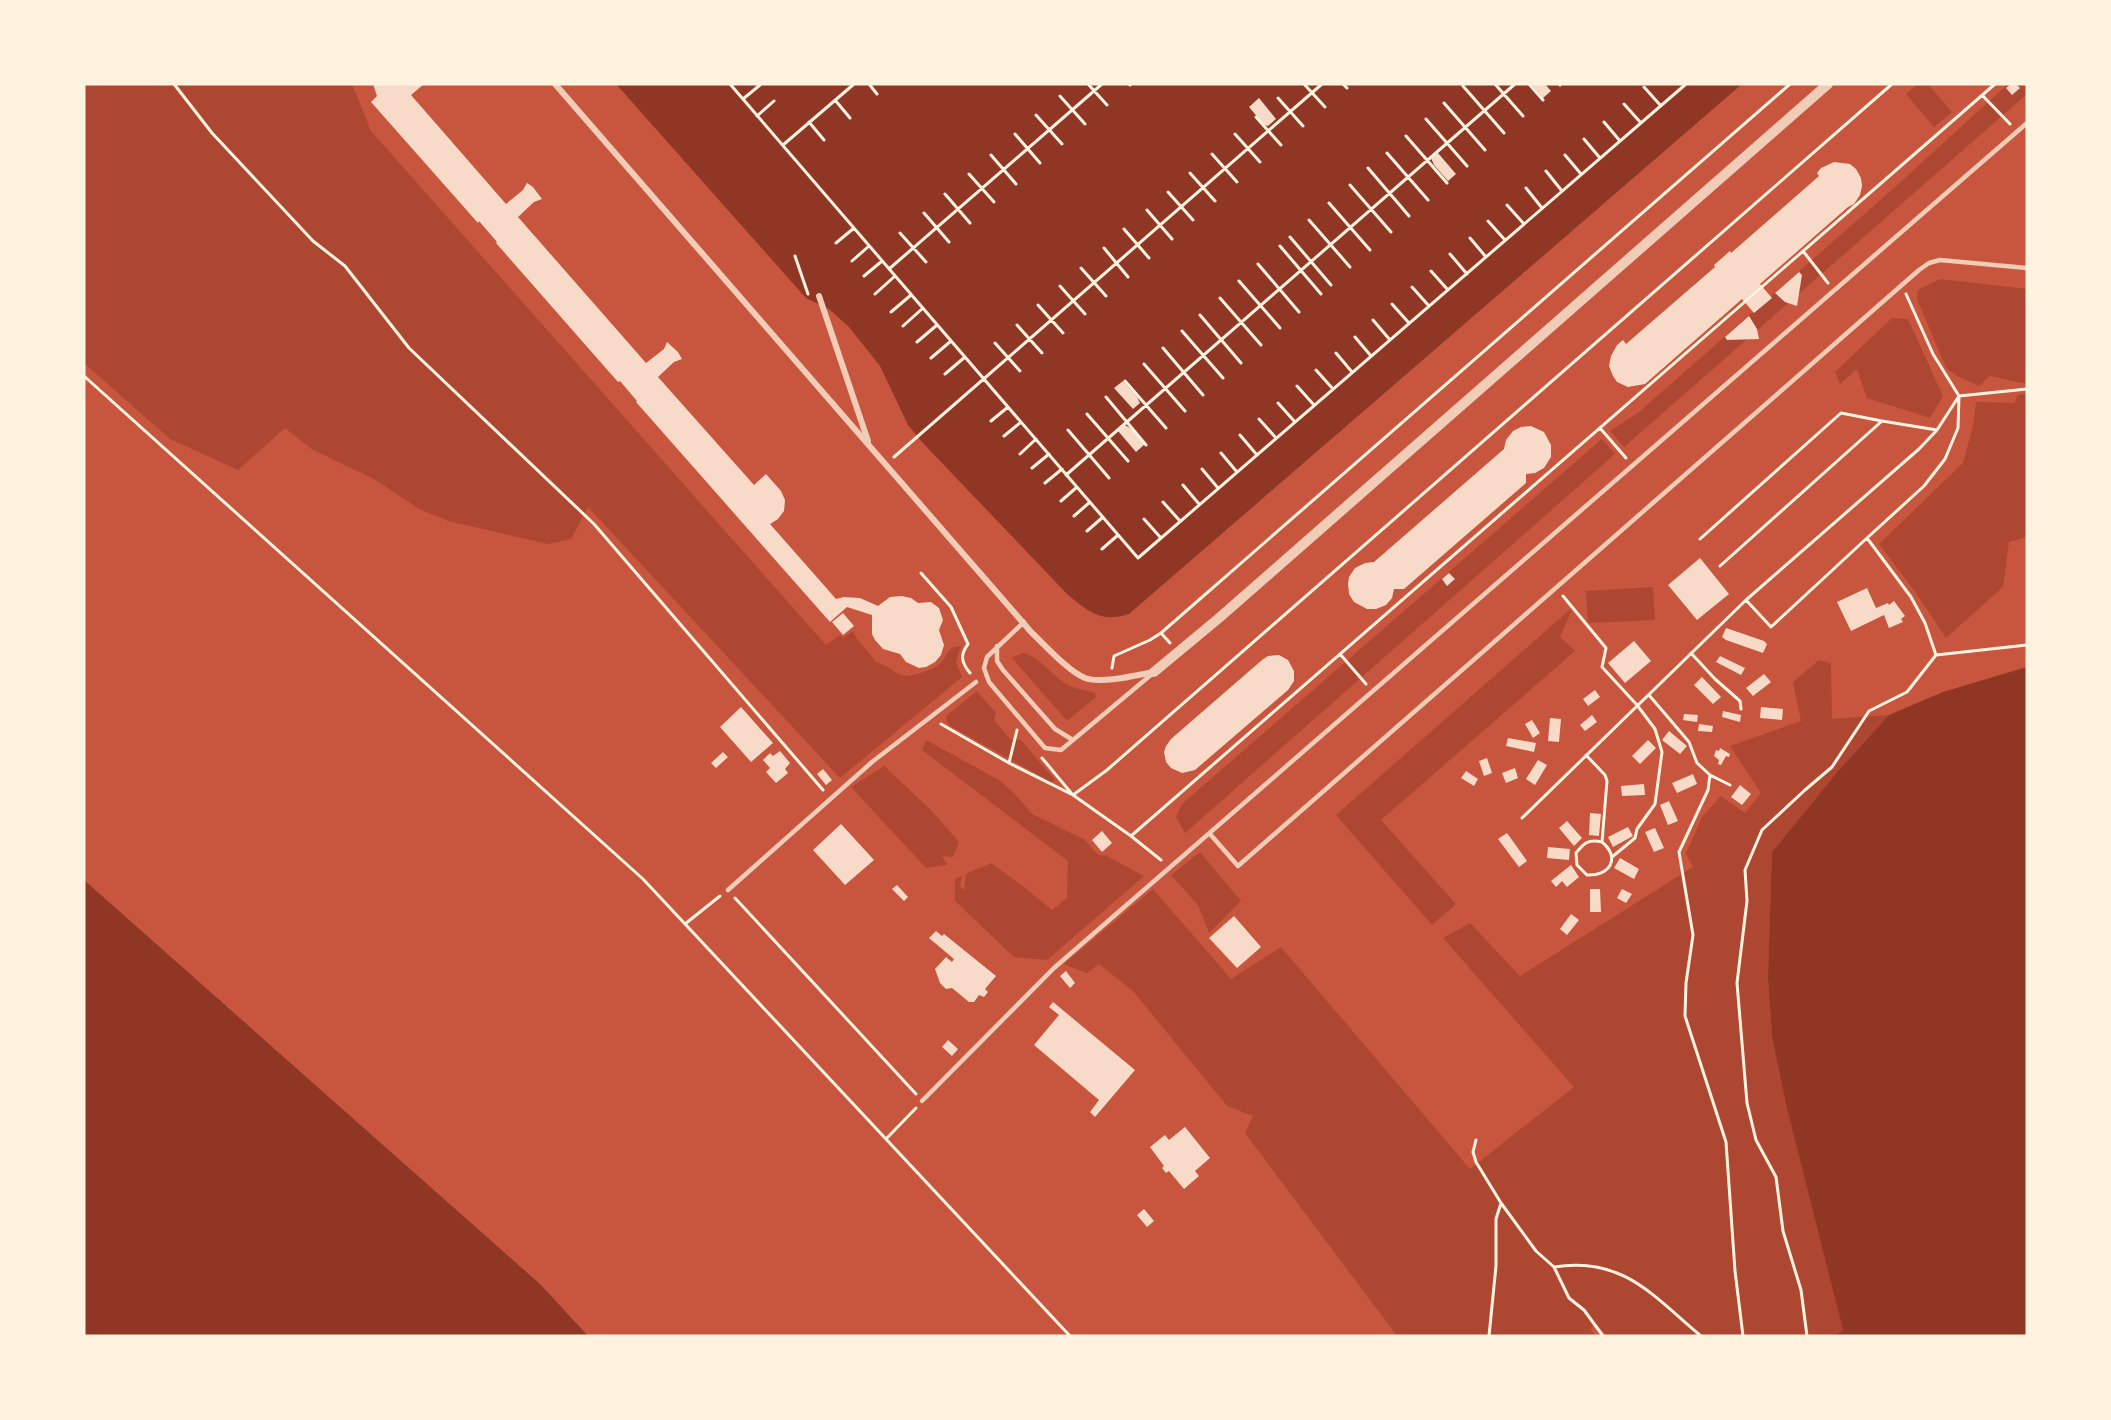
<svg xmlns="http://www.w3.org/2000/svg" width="2111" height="1420" font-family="'DejaVu Sans',sans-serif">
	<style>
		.green { fill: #ae4732 }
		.water { fill: #8f3625 }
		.building { fill: #f7dbc8 }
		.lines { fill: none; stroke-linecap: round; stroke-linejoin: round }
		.path { stroke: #fff3e0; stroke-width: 3 }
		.service { stroke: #f1ccb7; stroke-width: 4.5 }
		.minor { stroke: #f1ccb7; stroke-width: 6 }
		.tertiary { stroke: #f1ccb7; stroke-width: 10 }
	</style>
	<rect width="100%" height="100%" fill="#c8553d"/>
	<path class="green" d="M84 84H352L371 131 826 645 840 635 843 638 853 631C858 644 869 650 876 662 888 665 893 672 901 675 907 677 914 675 920 673 929 671 938 667 944 659 949 651 950 646 961 646L956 662 962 677 840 778 588 507 571 539 548 544 448 521 419 509 374 479 313 450 285 428 238 470 170 439 84 363Z
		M1918 84H1928L1952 112 1934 127 1906 94Z
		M2008 84H2027V94L1624 447 1610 431 1639 412 1894 188Z
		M1940 279 2027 289V384L1990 376 1979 386 1957 376 1946 368 1917 299 1918 290Z
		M1892 318 1908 319 1943 396 1930 418 1867 398 1857 369 1840 384 1835 372Z
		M2027 394V537L2009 542 2003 587 1946 638 1916 593 1879 544 1963 463 1973 426 1976 402 2014 403 2018 395Z
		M1602 439 1615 454 1185 833 1176 817 1182 804Z
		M1653 587 1655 620 1588 623 1586 591Z
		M1573 607 1560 637 1575 651 1381 820 1456 904 1432 925 1336 815Z
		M1022 653C1035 653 1053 676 1066 684 1075 689 1085 690 1095 693L1096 697 1067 721 1012 658Z
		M1819 660 1831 663 1832 719 1889 715 1839 770 1772 852 1768 977 1772 1036 1843 1330 1835 1336H1607L1594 1322 1591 1330 1595 1336H1397L1245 1133 1253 1116 1227 1106 1133 991 1099 964 1087 973 1064 964 1153 889 1231 979 1281 947 1470 1169 1574 1087 1443 938 1470 923 1520 976 1693 867 1686 853 1702 817 1721 796 1745 813 1761 793 1730 746 1801 721 1793 682Z
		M977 691 996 713 994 720 1010 739 1021 740 1055 780 1051 782 952 727 947 722 946 716Z
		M926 740 999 780 1014 793 1032 814 1085 840 1098 855 1107 856 1144 876 1047 960 1014 957 955 901V879L962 876 960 886 964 891 966 874 991 863 1024 887 1052 910 1067 898 1068 861 922 750Z
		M884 766 930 809 959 842 953 857 942 856 947 865 926 868 851 787Z
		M1200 852 1241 901 1209 933 1198 905 1171 875Z"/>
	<path class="water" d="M616 84H1742L1129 614C1100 623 1090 612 1068 595L922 442 908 425 880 366 849 327 829 309 806 298Z
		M2027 667V1336H1835L1843 1330 1787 1108 1772 1036 1768 977 1772 852 1839 770 1889 715 1943 692Z
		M84 880 541 1285 588 1336H84Z"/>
	<path class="building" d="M373 84H424L411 95 506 204 523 190 527 183 533 187 542 199 534 202 518 217 646 363 664 349 667 342 678 352 682 359 674 362 658 377 754 485 766 474 781 491 785 500 784 511 778 519 770 524 836 599 844 597 860 598 878 606 890 597 902 596 911 598 918 603 931 602 939 608 943 620 939 630 944 645 941 655 935 662 926 667 919 668 906 662 900 654 883 649 875 640 872 634V615L847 607 830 622 636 402 637 401 620 381 618 382 496 243 497 242 479 221 478 223 371 102 377 96Z
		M1531 84H1545L1551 91 1543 98Z
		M2011 84H2016L2020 88 2012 95 2006 88Z
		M1259 98 1276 119 1268 126 1264 125 1249 107Z
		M1438 153 1456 174 1448 181 1434 165 1431 158Z
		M1834 162 1850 164 1856 169 1861 178 1862 186 1860 195 1854 204 1848 207 1760 284 1772 298 1754 313 1742 299 1645 384 1628 387 1617 382 1613 376 1609 366 1611 356 1617 345 1623 340 1626 344 1715 267 1714 265 1730 251 1731 253 1819 176 1817 173 1821 168Z
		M1799 272 1802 275 1797 306 1785 302 1775 293Z
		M1749 316 1757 329 1759 339 1727 340 1725 337Z
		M1123 381 1137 397 1140 403 1133 409 1114 388Z
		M1125 425 1130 428 1145 444 1136 452 1118 431Z
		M1531 426 1544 432 1551 445V457L1544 468 1535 473 1526 474V483L1404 589H1394L1392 598 1386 605 1376 609H1367L1354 602 1349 594 1348 584 1349 577 1355 568 1365 563 1374 562 1504 449 1506 440 1513 431 1521 427Z
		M1700 558 1729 594 1697 620 1668 585Z
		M1449 573 1455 579 1447 586 1442 579Z
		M1867 588 1876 608 1888 603 1889 605 1894 601 1905 616 1901 619 1903 622 1889 628 1884 615 1851 631 1837 602Z
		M843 613 854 626 843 635 832 622Z
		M1726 628 1764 641 1767 644 1763 653 1726 640 1722 637Z
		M1634 641 1651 661 1625 683 1608 663Z
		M1279 655 1288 660 1294 671V681L1288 690 1195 770 1182 773 1171 768 1166 762 1164 752 1166 746 1171 739 1262 660 1268 656Z
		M1720 656 1745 668 1741 675 1716 662Z
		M1764 674 1771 682 1753 696 1746 688Z
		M1702 677 1721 697 1713 704 1694 685Z
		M1595 690 1600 697 1588 706 1583 699Z
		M741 707 773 743 751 762 720 727Z
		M1761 707 1783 709 1782 720 1760 718Z
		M1723 711 1741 715 1740 722 1722 717Z
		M1684 714 1698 715 1697 722 1683 720Z
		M1592 715 1597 722 1585 731 1580 725Z
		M1550 718 1561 719 1559 742 1548 741Z
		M1532 720 1540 733 1533 738 1525 724Z
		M1699 724 1713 726 1712 732 1698 731Z
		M1669 731 1687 746 1680 754 1662 740Z
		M1508 738 1536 743 1534 752 1506 746Z
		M1648 740 1656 748 1640 764 1632 756Z
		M1720 748 1730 754 1729 757 1726 756 1721 765 1718 764 1719 760 1714 756 1716 750 1719 751Z
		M780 751 790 763 785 769 788 773 776 783 766 772 770 768 763 760 770 753 773 756Z
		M723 752 728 757 716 768 711 763Z
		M1487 758 1492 773 1484 776 1479 761Z
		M1538 760 1547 765 1535 785 1526 779Z
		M1515 768 1518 778 1506 783 1502 773Z
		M823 769 832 780 826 785 817 774Z
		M1466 771 1478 779 1474 786 1461 778Z
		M1693 774 1697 784 1677 793 1672 783Z
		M1644 784 1645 795 1622 796 1621 786Z
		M1740 785 1751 794 1742 805 1731 797Z
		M1669 801 1678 821 1668 825 1660 805Z
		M1590 813 1601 814 1599 836 1589 835Z
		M1567 821 1582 838 1574 846 1559 828Z
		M841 824 874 860 845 885 813 850Z
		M1628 827 1633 836 1613 847 1608 837Z
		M1655 828 1664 848 1654 852 1645 832Z
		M1102 831 1112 843 1102 852 1092 840Z
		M1507 833 1527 861 1519 867 1498 839Z
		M1548 847 1570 849 1569 860 1547 858Z
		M1620 858 1639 869 1634 879 1614 868Z
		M1571 865 1579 877 1567 887 1562 881 1556 887 1551 881Z
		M897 885 908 897 904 901 892 889Z
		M1590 889H1600L1601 912H1590Z
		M1622 889 1632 894 1626 903 1617 898Z
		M1571 914 1579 920 1567 935 1560 929Z
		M1234 916 1261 947 1237 968 1209 938Z
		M936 931 942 936 944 934 996 976 985 989 988 992 984 997 979 995 974 1002H969L952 988 946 989 940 983 935 969 946 957 952 962 954 959 929 938Z
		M1066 971 1075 983 1070 988 1060 976Z
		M1053 1002 1135 1070 1095 1117 1090 1112 1099 1100 1034 1045 1059 1015 1049 1007Z
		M948 1040 958 1049 952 1056 942 1047Z
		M1185 1127 1210 1158 1195 1171 1199 1176 1184 1189 1169 1171 1166 1173 1162 1168 1164 1166 1150 1147 1165 1135 1169 1140Z
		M1144 1209 1154 1221 1147 1227 1137 1215Z"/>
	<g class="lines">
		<path class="path" d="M174 84 212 133 313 241 345 266 409 348 594 524 823 790
			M730 84 1138 558 1686 84
			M869 84 877 94
			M1088 84 1107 105
			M1129 84 1130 85
			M1304 84 1325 107
			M1343 84 1347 88
			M1495 84 1523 116
			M1529 84 1543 100
			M1560 84V85
			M1463 86 1504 133
			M1644 87 1661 106
			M1982 95 2010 124
			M1060 96 1085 124
			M1278 98 1303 126
			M743 99 760 85
			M835 100 850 118
			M1444 103 1485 150
			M1624 104 1641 123
			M1036 115 1062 144
			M757 116 774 101
			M1256 117 1281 145
			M1426 119 1467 166
			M809 122 824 140
			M1604 122 1620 141
			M1015 134 1040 163
			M1235 134 1260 162
			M1406 136 1447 183
			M1584 139 1600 158
			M783 145 854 84
			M1387 153 1428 200
			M1212 154 1237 182
			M991 155 1016 184
			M1565 155 1581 174
			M1368 168 1409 216
			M1546 171 1562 191
			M1190 173 1215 201
			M969 174 994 202
			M1350 185 1391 232
			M1526 188 1542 208
			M1168 192 1193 220
			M945 194 970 223
			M1329 203 1370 250
			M1507 205 1524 224
			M1147 210 1172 239
			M924 213 949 242
			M1309 220 1350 267
			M1488 221 1505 240
			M1124 229 1149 258
			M900 233 926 262
			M1290 237 1331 285
			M1470 238 1486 257
			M836 243 854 228
			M1280 246 1321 294
			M1104 248 1128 277
			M1803 251 1828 283
			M1450 254 1467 274
			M795 256 808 294
			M852 261 869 246
			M1258 264 1299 312
			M1081 268 1106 296
			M889 269 1102 84
			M1431 271 1448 290
			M864 276 882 261
			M1239 281 1280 328
			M1060 286 1085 314
			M1412 287 1429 306
			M875 294 895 276
			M1906 294 1933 354 1959 396 1958 428 1945 459 1924 486 1867 538 1911 597 1925 623 1936 655
			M1220 298 1261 345
			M1392 304 1409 323
			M1038 305 1063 333
			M891 312 911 295
			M1200 315 1241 363
			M1373 320 1390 340
			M1017 325 1042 353
			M903 326 923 308
			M1182 331 1223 378
			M1355 337 1371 356
			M917 342 937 325
			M995 343 1020 371
			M1163 348 1203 395
			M1336 353 1352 372
			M931 358 951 341
			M1144 364 1185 411
			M1316 370 1333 389
			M945 374 965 357
			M84 376 643 879 1070 1336
			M1125 381 1166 428
			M1297 386 1314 405
			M1106 397 1146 445
			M1278 403 1295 422
			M1087 414 1128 461
			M1259 419 1276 438
			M991 421 1008 407
			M1600 428 1626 458
			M1068 430 1109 478
			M1240 435 1257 455
			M1004 436 1021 422
			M1221 453 1237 472
			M1020 454 1036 439
			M894 457 1322 84
			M1032 468 1049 454
			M1202 469 1218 488
			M1066 475 1515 84
			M1045 483 1062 469
			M1183 485 1199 504
			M1061 501 1077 487
			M1163 502 1180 521
			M1074 516 1090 502
			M1144 519 1161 538
			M1087 531 1103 517
			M1867 538 1771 627 1746 600 1919 449 1937 430 1959 396 2027 389
			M1700 539 1841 413 1882 421
			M1102 549 1118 535
			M1720 566 1882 421 1937 430
			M921 573 951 607 968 644C960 655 961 662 970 673
			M1563 596 1606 648 1602 667 1637 705 1655 729 1662 752 1655 804 1637 829 1635 838 1612 857
			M1161 633 1170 643
			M1691 653 1715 679 1740 701 1741 709
			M1340 654 1366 684
			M1112 668 1114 656 1150 640 1161 633 1790 84
			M1649 695 1689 742 1697 763 1710 775 1730 785
			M941 724 1009 763 1073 795 1131 836 1161 860
			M1586 755 1605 775 1607 781 1602 842C1621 858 1610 876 1587 875L1577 865 1576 853C1584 843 1588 839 1602 842
			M1042 758 1072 794
			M1009 763 1017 730
			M1710 775 1708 790 1679 852 1693 935 1686 983 1685 1016 1726 1142 1735 1271 1743 1336
			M1073 795 1107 770 1892 84
			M1522 818 1746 600
			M1131 836 1995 84
			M735 898 916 1094
			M685 924 720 896
			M886 1139 916 1108
			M1476 1140 1473 1152 1476 1162 1501 1203 1536 1251 1554 1267 1569 1298 1584 1310 1603 1336
			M1554 1267C1623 1256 1653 1296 1701 1336
			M1489 1336 1496 1266V1219L1501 1203
			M1807 1336 1801 1290 1783 1231 1776 1177 1756 1140 1747 1103 1737 983 1747 901 1745 870 1762 830 1805 790 1832 767 1869 711 1907 692 1936 655 2027 645"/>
		<path class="service" d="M1024 622 987 657 984 668 989 682 1045 748 1061 750 1152 674
			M997 646V661L1003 670 1055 729 1073 740
			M1210 834 1238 866 1919 270 1929 263 1940 260 2027 268
			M728 890 872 762 976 682
			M922 1101 1054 968 2027 123"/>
		<path class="minor" d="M555 84 1032 633C1046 646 1068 671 1085 678 1102 684 1137 675 1154 672
			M819 296 868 441"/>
		<path class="tertiary" d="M1154 672 1219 618 1828 84"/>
	</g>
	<rect width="2111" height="1420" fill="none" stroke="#fff3e0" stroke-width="171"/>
</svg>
